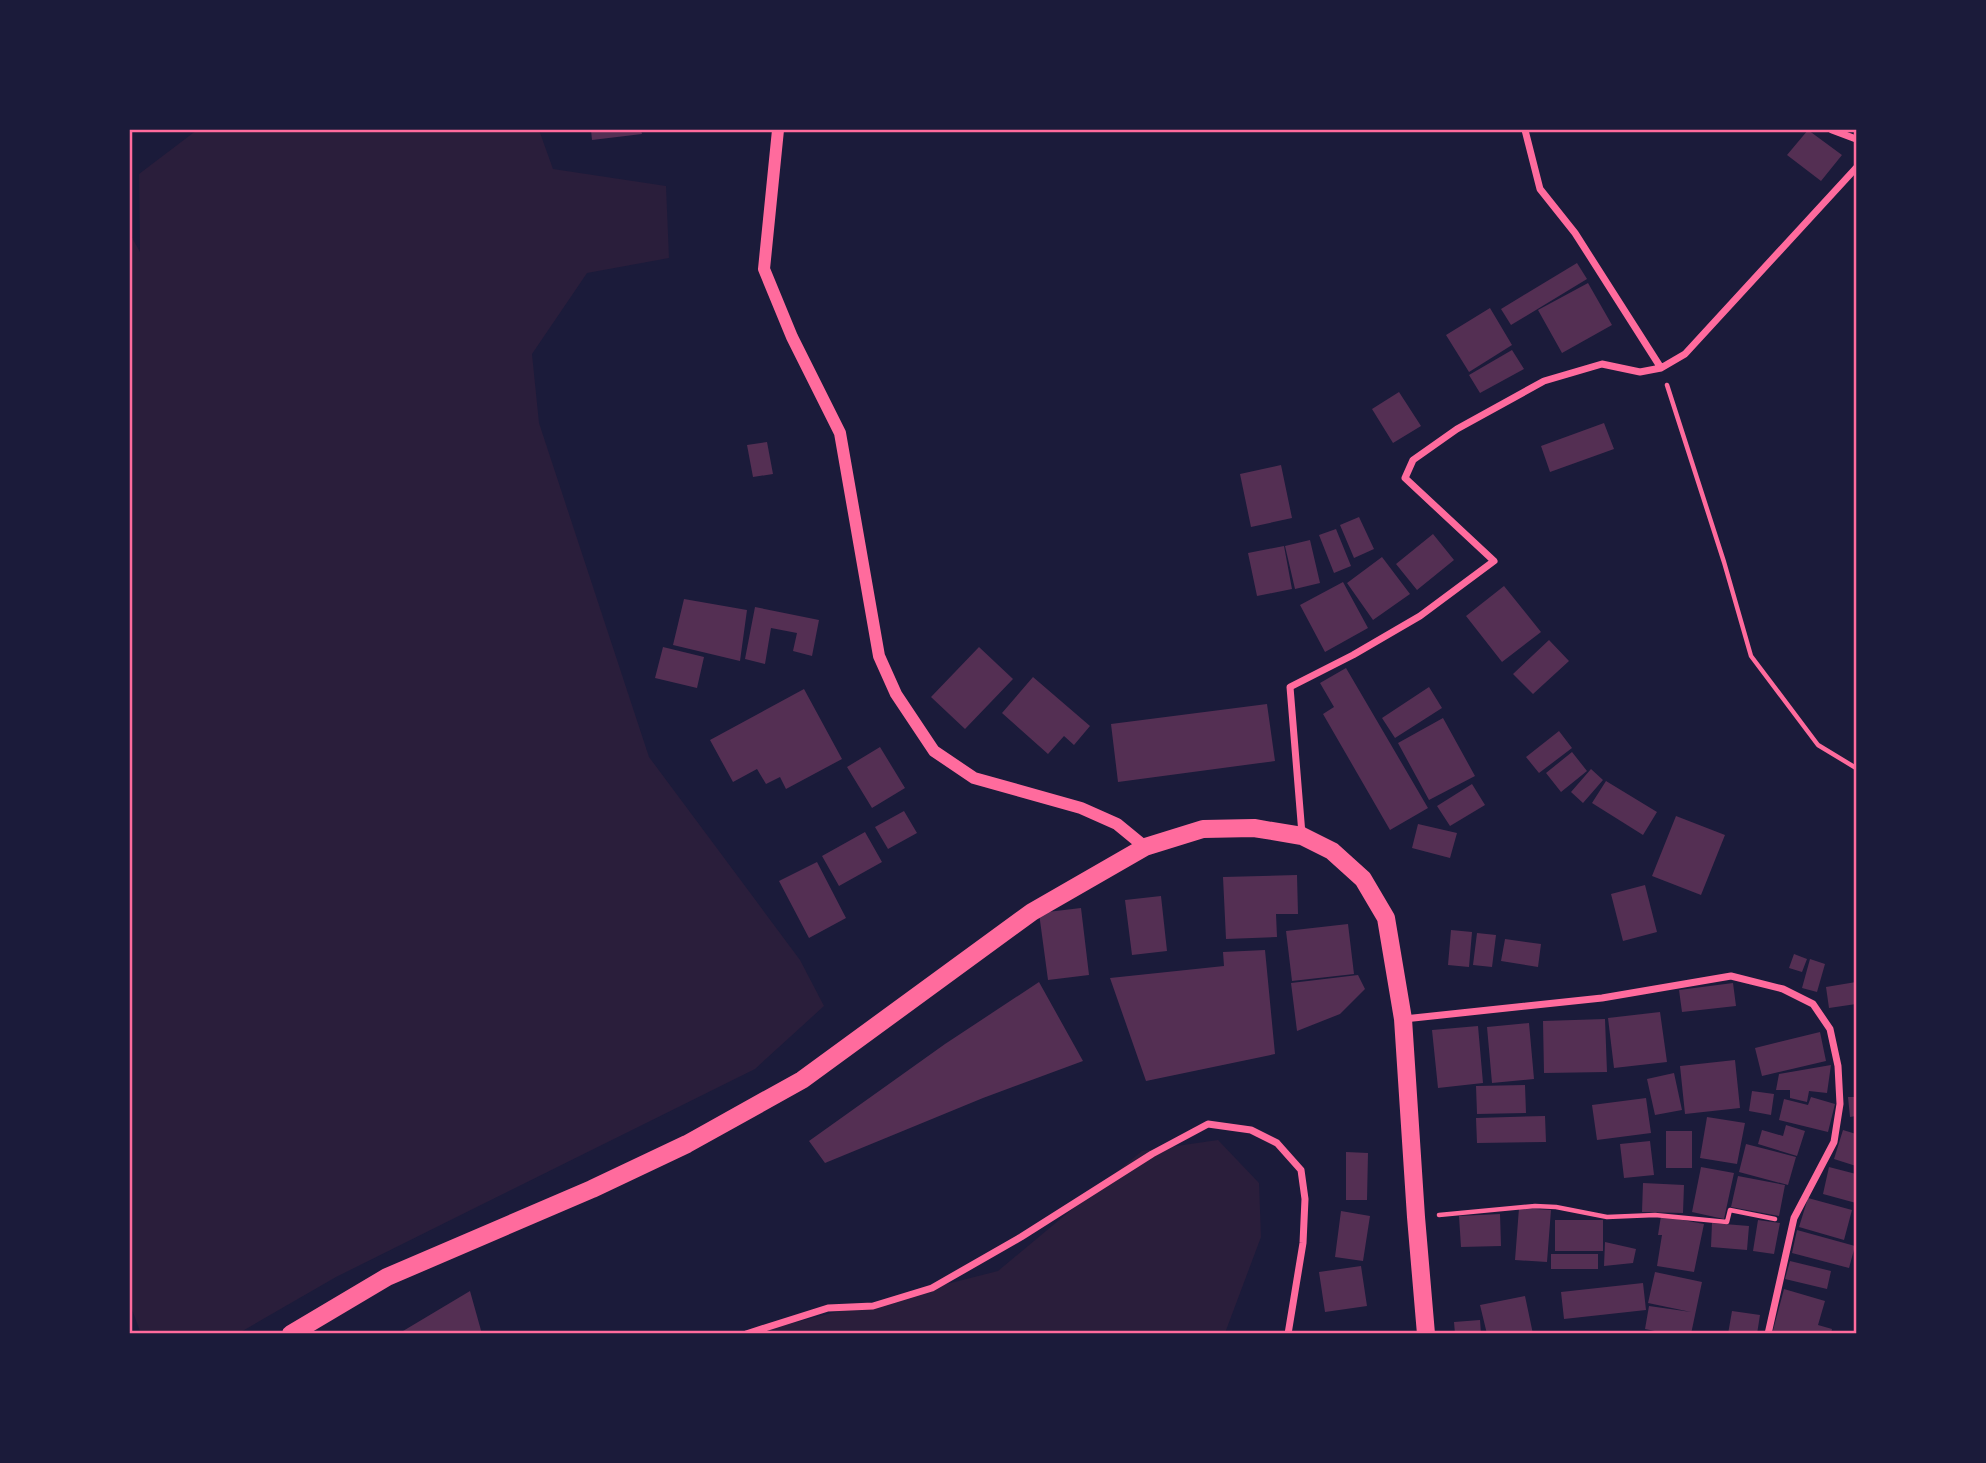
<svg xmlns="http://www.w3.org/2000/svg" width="1986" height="1463" font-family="'PT Sans Narrow',sans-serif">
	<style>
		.green { fill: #2a1e3b }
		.building { fill: #542f53 }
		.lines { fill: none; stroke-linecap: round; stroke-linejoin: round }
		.path { stroke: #ff6b9d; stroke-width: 4.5 }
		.minor { stroke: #ff6b9d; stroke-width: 7 }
		.tertiary { stroke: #ff6b9d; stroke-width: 12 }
		.primary { stroke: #ff6b9d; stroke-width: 18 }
		.neatline { fill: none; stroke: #ff6b9d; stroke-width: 2.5 }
	</style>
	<rect width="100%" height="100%" fill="#1b1b3a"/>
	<path class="green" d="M197 130H539L553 169 666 186 669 258 587 273 532 354 539 423 649 757 800 960 824 1006 755 1069 336 1277 239 1333 141 1334 130 1304V234L140 252 139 174Z
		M1218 1140 1259 1183 1261 1237 1225 1333 749 1334 998 1271 1142 1151Z"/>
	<path class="building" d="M591 130H641L642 134 592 140Z
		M1808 130 1842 155 1821 181 1787 155Z
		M1577 263 1587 279 1511 325 1501 309Z
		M1588 283 1612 325 1562 353 1538 310Z
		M1490 308 1512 345 1469 372 1446 335Z
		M1512 350 1524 369 1480 393 1469 375Z
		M1399 392 1421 426 1393 443 1372 409Z
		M1604 423 1614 449 1550 472 1541 446Z
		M767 442 773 474 753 477 747 445Z
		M1281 465 1292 518 1251 527 1240 474Z
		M1359 517 1374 549 1354 558 1340 525Z
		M1336 529 1351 566 1334 573 1319 535Z
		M1433 534 1454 560 1417 590 1396 564Z
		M1310 540 1320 583 1295 589 1285 546Z
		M1284 546 1292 589 1257 596 1248 553Z
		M1382 557 1410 594 1373 620 1347 583Z
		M1343 582 1368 628 1325 652 1300 605Z
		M1504 586 1541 632 1502 662 1466 616Z
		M684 599 747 610 740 661 673 645Z
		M755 607 819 620 812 656 793 651 797 633 771 628 765 664 745 659Z
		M1549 640 1569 661 1533 694 1513 674Z
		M663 647 704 657 697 688 655 678Z
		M979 647 1013 679 965 729 931 697Z
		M1346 668 1428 808 1390 830 1323 714 1334 707 1320 683Z
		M1033 677 1090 726 1074 745 1064 736 1048 754 1002 713Z
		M1429 687 1442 708 1395 738 1382 718Z
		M804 689 842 759 786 789 780 777 766 784 757 769 733 782 710 740Z
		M1267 704 1275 761 1118 782 1111 724Z
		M1443 718 1475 776 1429 800 1398 743Z
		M1559 731 1572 748 1539 773 1526 757Z
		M880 747 905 788 872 808 847 767Z
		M1572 752 1587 771 1561 792 1546 773Z
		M1591 769 1603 780 1583 803 1571 792Z
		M1606 781 1657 812 1643 835 1592 803Z
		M1472 784 1485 805 1450 826 1437 806Z
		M904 811 917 833 888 849 875 827Z
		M1676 816 1725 835 1701 895 1652 876Z
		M1418 824 1457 833 1450 858 1412 848Z
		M865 832 882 862 839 886 822 856Z
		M817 862 846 918 809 938 779 881Z
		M1297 875 1298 914H1276L1277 937 1226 939 1223 877Z
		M1645 885 1657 932 1623 941 1611 894Z
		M1161 896 1167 951 1132 955 1125 900Z
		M1081 908 1089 975 1048 980 1039 913Z
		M1348 924 1354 974 1292 981 1286 931Z
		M1451 930 1472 932 1469 967 1448 965Z
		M1477 933 1496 935 1492 967 1473 965Z
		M1505 939 1541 944 1538 967 1501 961Z
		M1265 950 1275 1054 1146 1081 1110 978 1224 966 1223 952Z
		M1794 954 1807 959 1802 972 1789 968Z
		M1810 959 1825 964 1817 992 1802 988Z
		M1358 975 1365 989 1340 1014 1297 1031 1291 983Z
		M1039 982 1083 1061 983 1098 825 1163 809 1141 945 1044Z
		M1856 982V1004L1829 1008 1826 987Z
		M1733 983 1736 1006 1682 1012 1679 990Z
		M1660 1012 1667 1062 1614 1068 1608 1018Z
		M1605 1019 1607 1072 1544 1073 1543 1021Z
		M1529 1023 1534 1079 1492 1083 1487 1027Z
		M1478 1026 1483 1083 1438 1088 1432 1030Z
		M1820 1032 1826 1061 1762 1076 1755 1048Z
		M1735 1060 1740 1108 1685 1114 1680 1066Z
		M1831 1065 1827 1093 1809 1091 1807 1102 1790 1098V1090H1776L1779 1074Z
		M1674 1073 1682 1110 1655 1115 1647 1079Z
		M1525 1085 1526 1113 1477 1114 1476 1086Z
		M1752 1091 1774 1094 1771 1115 1749 1111Z
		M1811 1097 1835 1104 1828 1132 1779 1120 1784 1099 1808 1105Z
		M1848 1097H1856V1116L1850 1117Z
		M1646 1098 1651 1133 1597 1140 1592 1105Z
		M1545 1116 1546 1142 1477 1143 1476 1118Z
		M1707 1117 1745 1123 1737 1164 1700 1158Z
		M1786 1125 1805 1131 1797 1156 1758 1144 1762 1130 1783 1136Z
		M1843 1130 1856 1134V1166L1834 1159Z
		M1666 1131H1692V1168H1666Z
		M1650 1141 1654 1175 1624 1178 1620 1144Z
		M1746 1144 1796 1157 1788 1185 1739 1172Z
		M1346 1152 1368 1153 1367 1200H1346Z
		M1701 1167 1734 1173 1724 1219 1692 1212Z
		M1829 1167 1856 1174V1203L1823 1194Z
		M1738 1176 1785 1185 1779 1216 1731 1207Z
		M1643 1183 1684 1185 1683 1213 1642 1212Z
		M1808 1198 1852 1210 1844 1240 1799 1227Z
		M1519 1208 1551 1210 1547 1262 1515 1260Z
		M1341 1211 1370 1216 1363 1261 1335 1257Z
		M1500 1214 1501 1246 1461 1247 1459 1216Z
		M1661 1216 1704 1224 1694 1272 1657 1266 1662 1235H1658Z
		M1555 1220H1603V1251H1555Z
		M1758 1220 1780 1223 1774 1254 1753 1251Z
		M1712 1223 1749 1226 1747 1250 1711 1247Z
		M1797 1230 1855 1246 1849 1268 1792 1253Z
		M1605 1242 1636 1249 1633 1263 1604 1266Z
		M1551 1254H1598V1269H1551Z
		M1790 1261 1831 1271 1827 1289 1785 1279Z
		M1361 1266 1367 1306 1325 1312 1319 1272Z
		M1655 1272 1702 1282 1691 1334H1669L1645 1329 1649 1306 1691 1312 1648 1303Z
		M1643 1283 1646 1310 1564 1319 1561 1292Z
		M1784 1289 1825 1301 1818 1325 1832 1329 1831 1334H1772Z
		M470 1291 482 1334H398Z
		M1525 1296 1533 1334H1487L1480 1305Z
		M1732 1311 1760 1315 1757 1334H1728Z
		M1480 1320 1481 1334H1455L1454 1322Z"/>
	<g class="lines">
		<path class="path" d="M1667 385 1724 562 1751 656 1818 745 1856 768
			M1439 1215 1535 1206 1556 1207 1607 1217 1655 1215 1727 1222 1730 1210 1775 1219"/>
		<path class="minor" d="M1525 130 1540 189 1575 233 1661 368
			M1832 130 1856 139
			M1302 834 1290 687 1353 655 1420 616 1494 561 1405 478 1413 460 1457 429 1544 381 1602 364 1640 372 1661 368 1685 354 1856 168
			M1404 1019 1602 998 1731 976 1783 989 1813 1004 1830 1029 1838 1066 1840 1104 1834 1142 1794 1218 1768 1334
			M746 1334 828 1308 873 1306 932 1288 1021 1237 1152 1154 1208 1124 1251 1130 1277 1143 1301 1170 1305 1199 1303 1243 1288 1334"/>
		<path class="tertiary" d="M778 130 764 269 792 337 840 433 879 656 896 694 934 751 974 778 1081 808 1117 824 1145 847"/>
		<path class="primary" d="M291 1334 387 1277 592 1189 687 1144 802 1080 1032 912 1145 847 1203 829 1254 828 1302 836 1332 851 1363 879 1386 918 1403 1019 1416 1217 1426 1334"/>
	</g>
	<rect width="1986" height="1463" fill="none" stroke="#1b1b3a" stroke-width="262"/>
	<rect x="131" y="131" width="1724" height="1201" class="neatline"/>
</svg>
